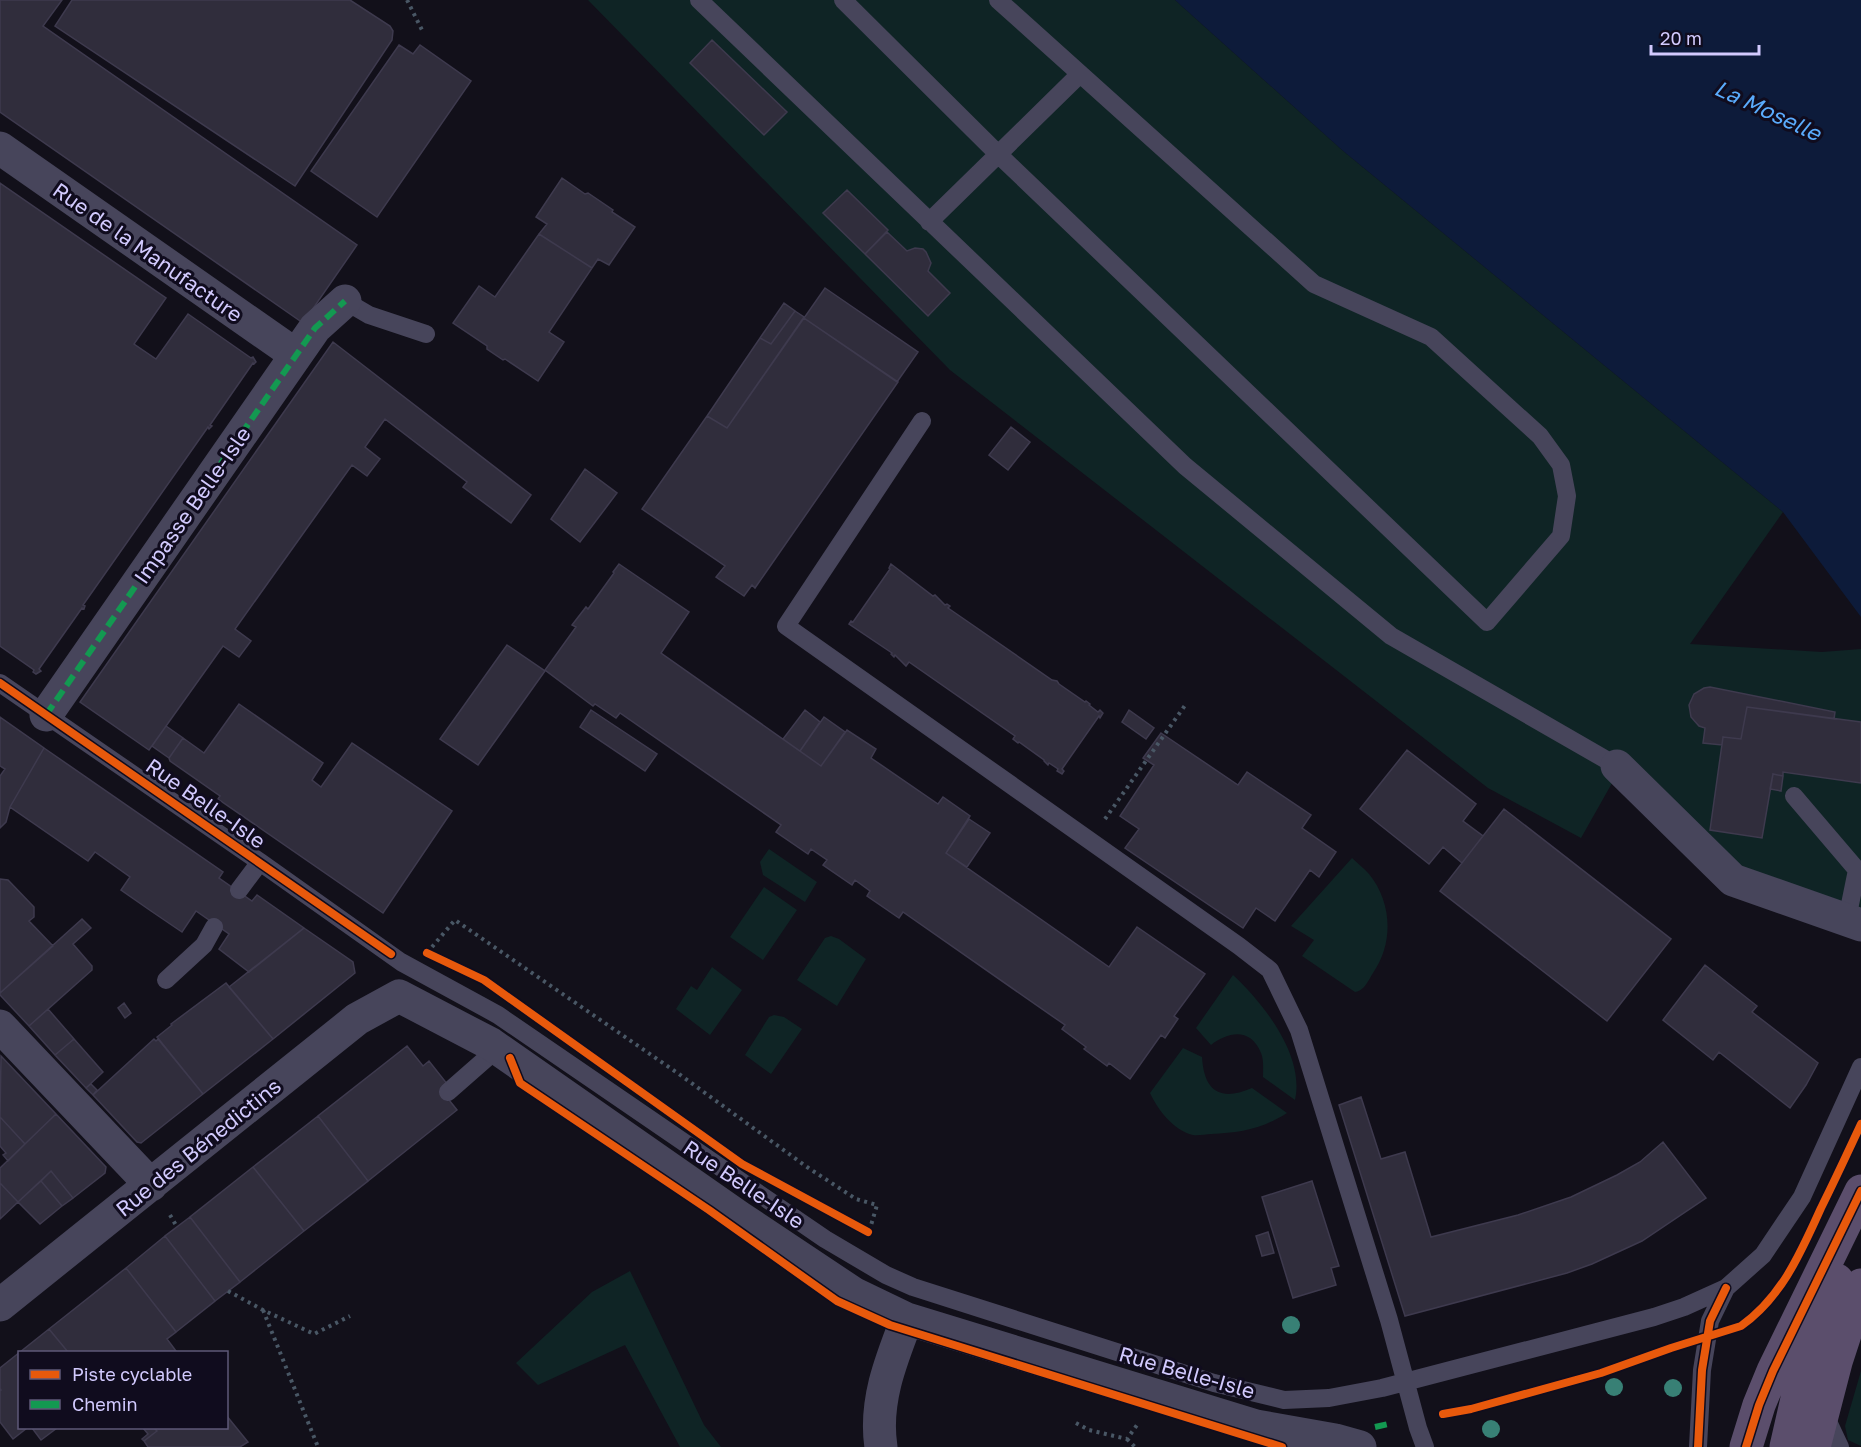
<svg xmlns="http://www.w3.org/2000/svg" width="1861" height="1447" font-family="'Golos Text',sans-serif">
	<style>
		.green { fill: #0f2425 }
		.water { fill: #0d1b3a }
		.building { fill: #302d3c; stroke: #3e3a4e; stroke-width: 1.5 }
		.lines { fill: none; stroke-linecap: round; stroke-linejoin: round }
		.path { stroke: #495765; stroke-width: 4; stroke-dasharray: 3 4.5; stroke-linecap: butt }
		.service { stroke: #47455b; stroke-width: 18 }
		.minor { stroke: #47455b; stroke-width: 33 }
		.primary { stroke: #5b4e6c; stroke-width: 33 }
		.quiet { stroke: #139951; stroke-width: 6; stroke-dasharray: 12 6; stroke-linecap: butt }
		.cycleway-casing { stroke: #100c1e; stroke-width: 11 }
		.cycleway { stroke: #e8590c; stroke-width: 8 }
		.tree { fill: #388075 }
		.labels { text-anchor: middle; dominant-baseline: central; stroke-width: 6; stroke-linejoin: round; paint-order: stroke }
		.street-label { font-size: 21px; fill: #d2cafe; stroke: #100c1e }
		.water-label { font-size: 22px; font-style: italic; fill: #5aabfc; stroke: #100c1e }
	</style>
	<rect width="100%" height="100%" fill="#12101a"/>
	<path class="green" d="M588 0H1175L1342 150 1783 512 1690 644 1822 652 1861 649V925L1733 880 1620 769 1581 838 1488 788 950 370Z
		M769 849 817 882 805 902 763 875 760 862Z
		M1352 858C1357 863 1364 868 1369 874 1392 902 1394 943 1373 973 1368 981 1364 991 1355 992L1302 956 1314 940 1291 926Z
		M764 887 797 910 763 960 730 937Z
		M831 936 839 939 866 959 837 1006 797 980 825 938Z
		M712 967 742 990 710 1035 676 1009 691 986 697 990Z
		M1233 975C1263 1003 1305 1055 1295 1100L1263 1077C1263 1070 1264 1060 1261 1053 1251 1028 1229 1031 1211 1045L1196 1028Z
		M774 1015 784 1017 802 1029 771 1074 745 1055 769 1017Z
		M1183 1048 1202 1057C1204 1091 1220 1102 1252 1088L1287 1113C1262 1129 1240 1133 1211 1134 1206 1134 1198 1136 1193 1135 1173 1130 1158 1110 1150 1093Z
		M630 1271 704 1425 721 1447H680L625 1345 538 1385 516 1363 592 1292Z
		M1861 1371V1446L1848 1440 1845 1426Z"/>
	<path class="water" d="M1175 0H1861V617L1783 512 1342 150Z"/>
	<path class="building" d="M0 0H62L43 26 357 245 303 323 0 112Z
		M72 0H350L390 26 393 31 392 40 295 186 55 26Z
		M712 40 787 112 764 135 690 63Z
		M399 45 413 54 420 45 471 81 377 217 311 171Z
		M562 178 585 194 588 193 613 210 612 212 635 227 609 265 598 259 592 268 539 234 547 224 536 217Z
		M0 183 166 298 134 344 156 359 188 314 251 358 253 357 256 362 254 364 253 363 210 425 212 426 209 429 208 427 83 605 85 606 84 609 82 608 39 669 41 671 36 674 33 672 34 670 0 646Z
		M847 190 888 230 865 254 823 213Z
		M887 232 907 251 915 248 923 249 926 252 931 263 928 271 950 293 928 316 865 254Z
		M539 234 592 268 549 332 564 342 538 381 505 359 503 360 487 349V346L453 323 479 286 495 297Z
		M825 288 918 352 897 382 804 318Z
		M784 303 795 311 771 344 760 338Z
		M795 311 804 317 727 428 707 416 760 338 771 344Z
		M804 318 898 382 755 588 752 585 744 596 716 577 725 566 642 509 707 416 727 428Z
		M333 342 531 495 511 523 463 487 467 482 385 419 365 447 380 459 367 476 352 465 235 629 251 641 239 657 223 646 149 750 80 702Z
		M1011 427 1030 442 1008 470 989 455Z
		M585 469 617 493 580 542 551 519Z
		M619 564 689 612 661 653 821 766 847 730 876 749 871 758 938 804 943 797 970 816 946 853 1109 967 1137 927 1205 974 1174 1016 1178 1019 1165 1038 1161 1035 1130 1079 1109 1063 1107 1066 1084 1049 1086 1047 1062 1029 1065 1025 903 912 899 918 867 896 870 891 855 880 852 885 823 865 827 860 811 849 808 854 776 832 781 825 620 713 616 718 595 704 593 706 545 670 576 627 572 625 586 607 588 609 614 573 613 572Z
		M891 564 933 596 935 595 945 605 947 604 950 606 948 608 1052 680 1057 681 1059 684 1085 702 1086 701 1090 704 1089 705 1098 712 1100 710 1103 713 1100 718 1099 716 1062 769 1064 771 1062 774 1057 771 1058 769 1049 763 1048 765 1044 761V760L1019 742 1018 743 1013 739 1015 736 909 662 906 666 895 655 894 657 891 654 892 653 849 624 851 621 853 622 890 569 889 568Z
		M507 645 545 671 478 765 440 739Z
		M1710 687 1835 712 1834 719 1747 707 1741 739 1723 737 1722 745 1703 743 1705 728 1699 726 1691 717 1689 705 1694 694 1704 688Z
		M239 704 323 763 312 780 321 787 352 743 452 811 383 913 218 799 220 796 170 761 169 758 183 738 204 753Z
		M1747 707 1861 722V783L1783 772V776L1773 774 1762 838 1710 830 1723 737 1741 739Z
		M591 710 657 754 645 771 580 727Z
		M805 710 820 722 800 751 783 739Z
		M1129 710 1154 728 1146 739 1122 722Z
		M0 717 44 748 10 807 6 822 0 828V776L5 769 0 766Z
		M824 717 845 732 821 766 800 751Z
		M166 726 183 738 169 758 152 746Z
		M1161 733 1238 785 1247 772 1311 815 1302 828 1336 852 1319 877 1310 870 1275 921 1256 908 1243 928 1125 848 1139 829 1120 816 1154 765 1143 758Z
		M44 748 223 872 219 878 252 901 257 895 304 928 249 972 219 949 229 934 196 911 182 932 151 911 121 890 130 877 95 852 88 861 10 807Z
		M1407 750 1476 804 1463 821 1483 836 1462 863 1443 847 1429 864 1360 809Z
		M1773 774 1783 776 1781 791 1770 789Z
		M1504 809 1671 939 1607 1021 1440 891Z
		M969 819 990 833 967 867 946 853Z
		M0 879 8 880 34 907V917L29 921 53 946 0 993Z
		M82 919 91 928 73 944 92 966V970L29 1026 0 995V993Z
		M304 928 353 962 355 973 273 1039 229 987Z
		M1705 965 1757 1006 1752 1012 1818 1063 1806 1085 1790 1108 1719 1052 1713 1060 1663 1020Z
		M226 983 273 1039 203 1094 157 1037 172 1025 171 1024Z
		M124 1003 131 1013 125 1018 118 1008Z
		M48 1009 74 1039 55 1055 29 1026Z
		M74 1039 103 1072 86 1088 55 1055Z
		M154 1039 156 1041 158 1039 203 1094 141 1143 137 1142 93 1095Z
		M407 1046 423 1066 429 1061 448 1085 441 1090 457 1110 368 1181 318 1116Z
		M1 1056 56 1114 25 1144 0 1117Z
		M91 1084 97 1090 93 1095 86 1088Z
		M1361 1097 1381 1159 1405 1152 1431 1237 1518 1215 1571 1197 1617 1175 1640 1162 1663 1142 1706 1198 1642 1241 1592 1264 1567 1273 1405 1316 1339 1105Z
		M56 1114 106 1167 105 1173 73 1198 51 1171 18 1202 0 1183V1168Z
		M318 1116 368 1181 304 1231 253 1167Z
		M0 1117 25 1144 8 1161 3 1155 6 1153 0 1146Z
		M253 1167 304 1231 240 1282 190 1217Z
		M51 1171 73 1198 62 1206 41 1181Z
		M41 1181 62 1206 40 1224 18 1202Z
		M1312 1181 1339 1266 1331 1268 1336 1285 1293 1298 1262 1197Z
		M0 1183 18 1202 0 1219Z
		M190 1217 240 1282 215 1301 165 1236Z
		M1268 1232 1274 1253 1262 1256 1256 1236Z
		M165 1236 215 1301 176 1332 126 1268Z
		M126 1268 176 1332 167 1339 176 1351 68 1352 49 1329Z
		M49 1329 68 1352H20V1428H27L13 1439 0 1422V1391L1 1390 0 1388V1368Z
		M226 1415 248 1442 240 1447H148L144 1441 157 1431 154 1428H226Z
		M32 1428H57L41 1440Z
		M143 1428H154L157 1431 144 1441 142 1439 148 1434Z"/>
	<g class="lines">
		<path class="path" d="M407 0 422 30
			M1105 819 1186 704
			M432 947 455 920 679 1074 807 1167 856 1199 877 1205 869 1232
			M170 1215 177 1227
			M228 1291 263 1310 314 1334 350 1316
			M263 1310 318 1447
			M1076 1423 1089 1430 1127 1439 1137 1425
			M1127 1439 1135 1447"/>
		<path class="service" d="M699 0 1185 466 1391 636 1617 766
			M843 0 998 154 1487 622 1561 536 1567 496 1561 465 1540 436 1431 337 1314 284 998 0
			M929 222 1079 75
			M345 301 369 315 426 334
			M922 421 786 626 1239 946 1270 970 1299 1030 1389 1320 1418 1428 1425 1447
			M0 683 260 862 401 962 498 1015 825 1239 886 1275 913 1287 1214 1383 1284 1400 1329 1398 1382 1388 1654 1317 1684 1307 1726 1288 1763 1255 1802 1197 1861 1067
			M1794 796 1857 870 1847 919
			M239 890 260 862
			M166 980 204 945 214 927
			M448 1092 497 1049
			M1824 1413 1840 1447
			M1698 1447 1702 1370 1710 1321 1726 1288"/>
		<path class="minor" d="M0 148 296 355
			M46 715 315 328 345 301
			M1617 766 1733 880 1861 925
			M0 1026 151 1185
			M0 1305 357 1019 399 996 491 1044 739 1217 853 1293 907 1319 1256 1426 1335 1440 1360 1447
			M881 1447C874 1402 891 1360 907 1319"/>
		<path class="primary" d="M1746 1447 1759 1405 1773 1371 1861 1191
			M1786 1447 1799 1390 1837 1280
			M1814 1447 1836 1362 1861 1285"/>
		<path class="quiet" d="M46 715 315 328 345 301
			M1375 1427 1388 1424"/>
		<g class="cycleway-casing">
			<path id="cycleway" d="M0 683 391 954
				M427 953 484 980 742 1164 868 1232
				M510 1058 520 1083 709 1210 837 1301 890 1325 1282 1447
				M1443 1414 1471 1409 1601 1373 1671 1348 1741 1326C1782 1297 1801 1252 1821 1208 1835 1180 1848 1152 1861 1124
				M1698 1447 1702 1370 1710 1321 1726 1288
				M1746 1447 1759 1405 1773 1371 1861 1191"/>
		</g>
		<use href="#cycleway" class="cycleway"/>
	</g>
	<g class="tree">
		<circle cx="1291" cy="1325" r="9"/>
		<circle cx="1614" cy="1387" r="9"/>
		<circle cx="1673" cy="1388" r="9"/>
		<circle cx="1491" cy="1429" r="9"/>
	</g>
	<g class="labels">
		<g class="street-label">
			<text transform="translate(148 252) rotate(35)">Rue de la Manufacture</text>
			<text transform="translate(192 505) rotate(-55)">Impasse Belle-Isle</text>
			<text transform="translate(206 803) rotate(35)">Rue Belle-Isle</text>
			<text transform="translate(198 1147) rotate(-39)">Rue des Bénedictins</text>
			<text transform="translate(744 1184) rotate(34)">Rue Belle-Isle</text>
			<text transform="translate(1187 1372) rotate(16)">Rue Belle-Isle</text>
		</g>
		<g class="water-label">
			<text transform="translate(1768 110) rotate(25)">La Moselle</text>
		</g>
	</g>
	<rect x="18" y="1351" width="210" height="78" fill="#100c1e" stroke="#5e5878" stroke-width="1.5"/>
	<rect x="30" y="1370" width="30" height="9" fill="#e8590c" stroke="#5e5878" stroke-width="1.5"/>
	<text x="72" y="1381" font-size="18" fill="#d2cafe">Piste cyclable</text>
	<rect x="30" y="1400" width="30" height="9" fill="#139951" stroke="#5e5878" stroke-width="1.5"/>
	<text x="72" y="1411" font-size="18" fill="#d2cafe">Chemin</text>
	<path d="M1651 45v9h108v-9" fill="none" stroke="#d2cafe" stroke-width="3"/>
	<text x="1660" y="45" font-size="18" fill="#d2cafe" stroke="#100c1e" stroke-width="4.5" paint-order="stroke">20 m</text>
</svg>
